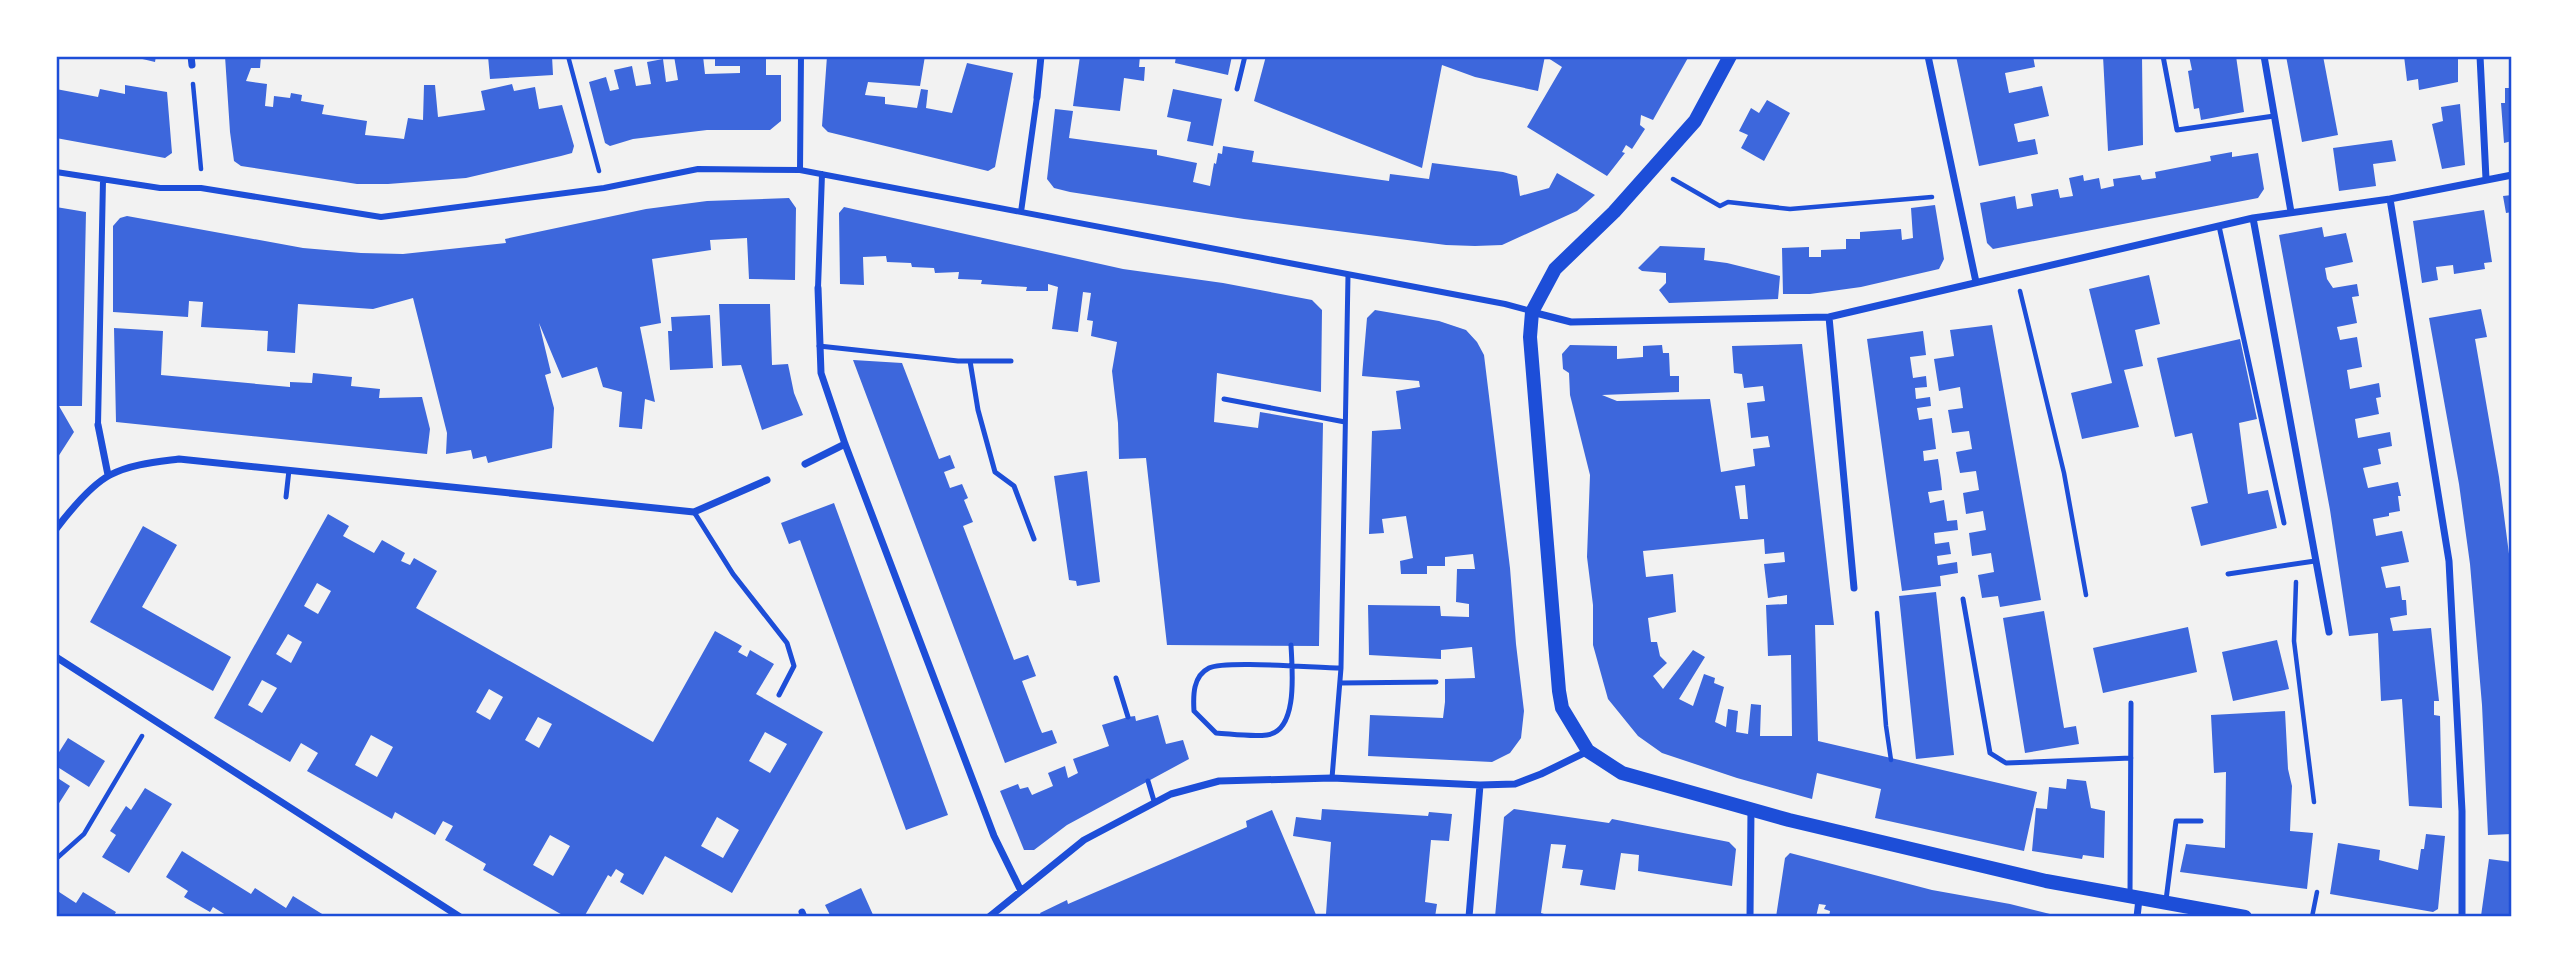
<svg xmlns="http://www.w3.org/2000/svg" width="2568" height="973" font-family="'Nunito Sans',sans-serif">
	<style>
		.building { fill: #3d67dc; fill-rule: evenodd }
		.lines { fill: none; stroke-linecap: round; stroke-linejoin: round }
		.path { stroke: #1d4ed8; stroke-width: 4.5 }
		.service { stroke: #1d4ed8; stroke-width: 5 }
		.pedestrian { stroke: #1d4ed8; stroke-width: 6 }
		.minor { stroke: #1d4ed8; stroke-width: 7 }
		.secondary { stroke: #1d4ed8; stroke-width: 14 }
		.neatline { fill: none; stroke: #1d4ed8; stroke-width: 2.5 }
	</style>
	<rect width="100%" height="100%" fill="#f2f2f2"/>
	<path class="building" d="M130 56H156L155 62Z
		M225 56H261L260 68H251L246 81 267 84 265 106 273 107 274 96 290 98 291 93 302 95 301 101 324 105 322 114 367 121 365 135 396 138 404 139 408 118 423 120 424 85H435L438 117 485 110 481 91 512 84 514 91 535 87 539 109 562 105 574 146 572 153 561 156 466 178 388 184H357L241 166 234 161 230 132Z
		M488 56H552L553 75 490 79Z
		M674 56H703L705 74 740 73V66H715V56H766V75H781V121L770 130H707L633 139 610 146 605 143 589 82 606 77 610 91 619 89 614 70 632 66 636 86 651 84 647 62 663 59 666 82 678 80Z
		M827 56H925L920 86 868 82 865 95 885 97V104L917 108 921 89 928 90 926 108 952 113 967 63 1013 73 995 167 988 171 828 132 822 126Z
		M1080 56H1140L1139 67H1145L1144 81 1124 78 1120 111 1073 106Z
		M1176 56H1232L1228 75 1175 63Z
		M1266 56H1689L1653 120 1641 115 1640 125 1645 129 1632 149 1626 145 1622 152 1625 153 1607 176 1527 127 1562 67 1545 56 1538 91 1475 77 1442 65 1422 168 1254 101Z
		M1956 56H2033L2035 67 2005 73 2009 93 2042 86 2049 116 2014 124 2018 142 2035 139 2038 154 1979 166Z
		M2103 56H2142L2143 145 2108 151Z
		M2189 56H2236L2244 112 2201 120 2199 108 2194 109 2188 71 2192 70Z
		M2286 56H2323L2338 135 2302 142Z
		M2404 56H2458V82L2419 90 2418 79 2407 81Z
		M125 85 167 92 172 153 165 158 56 138V89L98 97 100 89 125 94Z
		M2505 88H2512V141L2504 143 2501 103H2505Z
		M1173 89 1222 99 1213 146 1187 141 1191 122 1167 117Z
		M1767 100 1790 113 1764 161 1741 148 1748 135 1739 131 1751 108 1759 113Z
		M2460 104 2465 165 2442 169 2432 124 2443 121 2441 107Z
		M1055 109 1073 111 1069 138 1157 150V155L1197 163 1193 182 1210 186 1214 163 1216 164 1218 153 1222 154 1223 146 1254 151 1252 162 1389 181 1390 174 1429 179 1432 163 1503 172 1517 176 1520 196 1549 188 1557 173 1595 195 1577 211 1502 245 1475 246 1446 245 1244 219 1070 192 1054 188 1047 179Z
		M2392 140 2396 161 2373 164 2376 186 2339 191 2333 148Z
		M2232 152V157L2258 153 2264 189 2258 198 1993 249 1987 243 1980 203 2015 196 2017 209 2033 206 2031 194 2058 189 2060 198 2073 196 2069 178 2083 175 2084 181 2099 178 2101 189 2114 186 2113 179 2140 175 2142 180 2156 178 2155 172 2211 161 2210 156Z
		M2512 195V212L2506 213 2503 196Z
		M789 198 796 208 795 280 749 279 747 238 710 240 711 250 652 259 661 323 640 327 655 402 645 399 642 429 619 427 622 392 603 387 597 367 562 378 539 323 551 373 545 375 554 408 552 448 488 463 486 456 473 459 471 450 446 454 447 433 413 298 373 309 298 304 295 353 267 351 268 331 201 327 203 302 189 301 188 317 113 312V226L120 218 127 216 303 248 361 253 403 254 506 243 505 239 646 209 707 201Z
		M1935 205 1944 259 1939 269 1861 287 1810 294H1783L1782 248 1809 247V257H1821V250L1846 249V239H1860V232L1901 229 1902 240 1913 238 1911 208Z
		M56 207 86 212 82 406H59L74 432 56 460Z
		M844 207 1123 269 1223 283 1312 300 1322 310 1321 392 1217 373 1214 422 1258 428 1260 412 1323 423 1319 646 1167 645 1146 458 1119 459 1118 423 1112 371 1117 342 1091 336 1093 321 1087 320 1091 293 1083 292 1078 332 1052 329 1058 287 1048 284V291H1026L1027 287 981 284 982 280 958 279 959 272 935 273 934 268 912 267 911 263 887 262 886 256 863 257 864 285 840 284 839 213Z
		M2484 210 2492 262 2484 263 2485 269 2454 274 2453 265 2436 267 2438 280 2422 283 2413 221Z
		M2322 227 2324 237 2346 233 2353 262 2325 268 2327 279 2333 288 2357 284 2359 296 2352 297 2357 323 2337 327 2340 340 2357 337 2362 367 2347 370 2350 389 2379 383 2381 397 2376 398 2379 414 2355 419 2358 438 2390 432 2392 446 2378 449 2381 464 2363 468 2368 488 2398 482 2401 496H2398L2400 511 2389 513V516L2373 519 2376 536 2402 531 2409 562 2381 567 2386 588 2400 586 2402 600H2406L2407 615 2390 618 2393 631 2431 628 2439 701H2434V715L2440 716 2442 808 2409 806 2402 699 2381 701 2378 633 2349 636 2330 510 2279 235Z
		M1660 246 1705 248 1704 260 1727 263 1780 276 1778 299 1669 303 1659 290 1666 283V273L1642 271 1638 268Z
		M2149 275 2160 324 2135 330 2143 366 2124 370 2139 427 2082 439 2071 393 2112 383 2089 289Z
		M719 304H770L772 365 788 364 794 393 803 415 762 430 741 365 722 366Z
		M2481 309 2487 337 2475 339 2499 477 2512 577V834L2488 835 2482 705 2470 564 2459 484 2429 318Z
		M1375 310 1439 321 1466 330 1477 342 1484 355 1510 568 1516 644 1524 711 1521 738 1510 753 1492 762 1368 756 1370 715 1443 718 1445 702V679L1475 678 1472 647 1441 650V659L1369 655 1368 605 1440 606 1441 616 1469 617V604L1456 602 1457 569H1475L1473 554 1445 557V566H1427V574H1401L1400 561 1413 558 1406 516 1382 519 1384 533 1369 534 1372 431 1401 429 1396 391 1420 387 1419 381 1362 376 1367 318Z
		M710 315 713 368 670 370 668 331H672L671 317Z
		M1992 325 2041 600 2000 607 1998 596 1982 598 1978 575 1994 572 1991 553 1972 556 1969 533 1986 530 1983 511 1966 514 1963 493 1979 490 1976 471 1960 473 1958 463 1956 452 1972 449 1969 431 1952 433 1948 410 1963 408 1960 387 1939 391 1934 359 1954 356 1950 330Z
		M114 328 163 331 161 375 290 387V382L312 383 313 373 352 377 351 386 380 389 379 398 422 397 430 429 427 454 116 422Z
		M1923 331 1926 355 1910 357 1913 378 1926 376 1927 387 1915 388 1916 399 1930 397 1931 406 1917 408 1919 420 1932 418 1936 449 1923 451 1924 461 1938 459 1941 479 1942 490 1928 492 1930 503 1944 500 1947 521 1957 520 1958 530 1934 533 1935 544 1949 542 1951 554 1937 556 1938 565 1957 562 1958 573 1940 576 1941 586 1902 591 1867 339Z
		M2240 339 2257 419 2239 423 2248 494 2268 490 2277 528 2201 546 2191 507 2208 503 2192 433 2175 437 2157 358Z
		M1802 344 1834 625H1815L1818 741 2037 792 2024 851 1875 818 1881 789 1817 773 1812 799 1737 778 1662 753 1638 736 1608 699 1593 645V605L1587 557 1590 475 1570 395 1569 373 1563 369 1562 354 1570 345 1617 346V359L1643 357V346L1662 345 1663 353H1669L1670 376H1679V392L1602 395 1617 401 1710 399 1721 472 1755 466 1753 449 1770 447 1768 436 1751 438 1747 403 1765 401 1763 386 1744 388 1742 374 1734 373 1732 346ZM1745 485 1748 519H1740L1735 486ZM1764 539 1765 554 1784 552 1785 562 1764 564 1768 598 1787 595V604L1766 605 1768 656 1791 655 1792 736H1760L1761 705 1751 704 1748 734 1736 732 1738 711 1728 709 1726 727 1715 722 1724 687 1714 683 1715 678 1704 674 1693 706 1679 699 1705 657 1693 650 1663 689 1653 676 1667 663 1660 656 1657 642H1651L1648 618 1676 612 1673 574 1646 577 1643 551Z
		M853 360 902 363 939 459 950 455 955 468 944 472 950 488 962 484 968 498 964 500 973 522 963 526 1014 660 1028 655 1036 676 1022 681 1039 726 1042 733 1052 730 1057 743 1005 763Z
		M1087 471 1100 582 1077 586 1076 581 1069 580 1054 476Z
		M834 503 948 815 906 830 800 540 789 544 781 523Z
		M328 514 349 526 343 536 374 553 382 540 405 553 401 561 410 565 414 558 437 571 416 608 653 742 715 631 742 646 738 652 747 657 750 650 774 664 756 694 823 732 732 893 665 856 643 895 620 882 624 874 616 869 611 877 608 875 584 917H566L483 870 486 864 445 840 453 826 443 821 435 835 395 812 392 819 307 771 318 753 301 743 290 762 214 718ZM317 583 331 591 318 614 304 606ZM288 634 302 642 291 663 276 654ZM262 680 277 688 262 713 248 705ZM489 689 503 697 490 720 476 712ZM538 717 552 724 539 748 525 740ZM765 732 787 744 770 773 749 761ZM371 735 393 747 377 777 355 765ZM717 817 739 830 723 858 701 846ZM550 835 570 846 553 876 533 865Z
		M143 526 177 545 142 607 231 657 213 691 90 622Z
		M1936 592 1954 755 1916 759 1899 596Z
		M2044 611 2064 728 2076 726 2079 744 2025 753 2003 618Z
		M2188 627 2197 672 2103 693 2093 648Z
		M2277 640 2289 689 2233 701 2222 652Z
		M2285 711 2288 769 2292 786 2290 831 2313 833 2307 889 2180 872 2186 844 2225 848 2226 772 2214 773 2211 715Z
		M1158 715 1166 744 1183 740 1189 759 1067 825 1034 850H1024L1000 791 1018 784 1020 789 1028 787 1032 795 1053 786 1048 773 1065 766 1068 778 1078 773 1073 759 1109 746 1102 725 1128 717 1135 716 1136 721Z
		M68 738 105 761 89 787 56 766V757Z
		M56 777 70 786 56 808Z
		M2067 779 2086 781 2091 808 2105 811 2104 858 2083 855 2082 859 2032 851 2036 808 2047 809 2049 787 2066 789Z
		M145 788 172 804 129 873 102 857 116 835 110 831 126 806 131 810Z
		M1322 809 1428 816 1429 812 1452 814 1449 841 1431 840 1425 902 1437 904 1435 917 1326 914 1331 842 1293 836 1296 817 1321 820Z
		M1514 809 1609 823 1612 819 1729 842 1736 849 1732 886 1638 871 1639 855 1621 853 1615 890 1580 885 1583 870 1562 868 1566 845 1551 844 1541 913 1553 917H1495L1504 817Z
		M1272 810 1317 917H1042L1040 913 1067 900 1068 904 1247 827 1246 821Z
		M2426 834 2445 836 2438 909 2433 912 2330 894 2338 843 2380 850 2379 860 2418 870 2421 849H2424Z
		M182 851 251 894 255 888 286 908 293 896 327 917H229L213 907 210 912 184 897 188 891 166 877Z
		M1790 853 1932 890 2010 904 2062 917H1829L1830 911 1824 909 1826 905 1819 904 1816 917H1776L1785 858Z
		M2489 859 2512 862V917L2481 916Z
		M861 888 874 917H831L825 905Z
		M56 890 76 903 83 892 116 912 113 917H56Z"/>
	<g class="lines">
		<path class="path" d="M568 56 599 171
			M193 84 201 169
			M1673 179 1720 206 1728 202 1790 209 1932 197
			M2020 291 2064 473 2086 595
			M2296 582 2294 641 2314 802
			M1877 613 1886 726 1891 760
			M56 859 84 834 142 736
			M2312 917 2317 892"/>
		<path class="service" d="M2163 56 2177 130 2274 116
			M1237 89 1245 56
			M2219 226 2284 523
			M819 346 958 361H1011
			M970 361 978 410 995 472 1014 486 1034 539
			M1224 399 1345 422
			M286 497 289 470
			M694 512 733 574 787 643 794 666 779 695
			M2228 574 2315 561
			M1963 599 1990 753 2006 763 2131 758
			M1291 645C1292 668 1299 731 1267 735 1251 737 1232 734 1216 733L1194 711C1193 695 1193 676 1209 668 1225 660 1317 668 1341 668
			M1116 678 1128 717
			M1340 683 1436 682
			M1332 778 1341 668 1348 275
			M1148 781 1154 801
			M2130 894 2131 703
			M2166 900 2176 821H2201"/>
		<path class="pedestrian" d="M800 170 801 56
			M56 172 160 188H201L381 217 604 188 698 169 800 170 1505 304 1531 311
			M1021 212 1037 97
			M818 288 822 174
			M98 425 103 180"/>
		<path class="minor" d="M191 56 192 65
			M1928 56 1976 282
			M2264 56 2291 212
			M2480 56 2486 179
			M1037 97 1041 56
			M2390 199 2449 561 2462 811V917
			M2253 218 2329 632
			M818 288 821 373 845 444 994 836 1021 891
			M1532 312 1571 322 1829 317 2253 218 2390 199 2512 175
			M1829 317 1854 588
			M98 425 108 475
			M805 464 845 444
			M56 529C69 512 91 485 110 475 131 464 156 462 179 459L694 512 767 480
			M56 657 460 917
			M802 912 804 917
			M989 917 1084 840 1171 794 1219 781 1332 778 1480 785 1515 784 1541 774 1588 751
			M1469 917 1480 785
			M1750 917 1751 809
			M2137 917 2139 899"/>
		<path class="secondary" d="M1730 56 1695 121 1614 212 1555 269 1532 312 1530 337 1559 691 1562 708 1588 751 1622 773 1789 820 2046 881 2245 917"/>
	</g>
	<rect width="2568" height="973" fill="none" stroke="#ffffff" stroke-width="116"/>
	<rect x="58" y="58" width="2452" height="857" class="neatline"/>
</svg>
